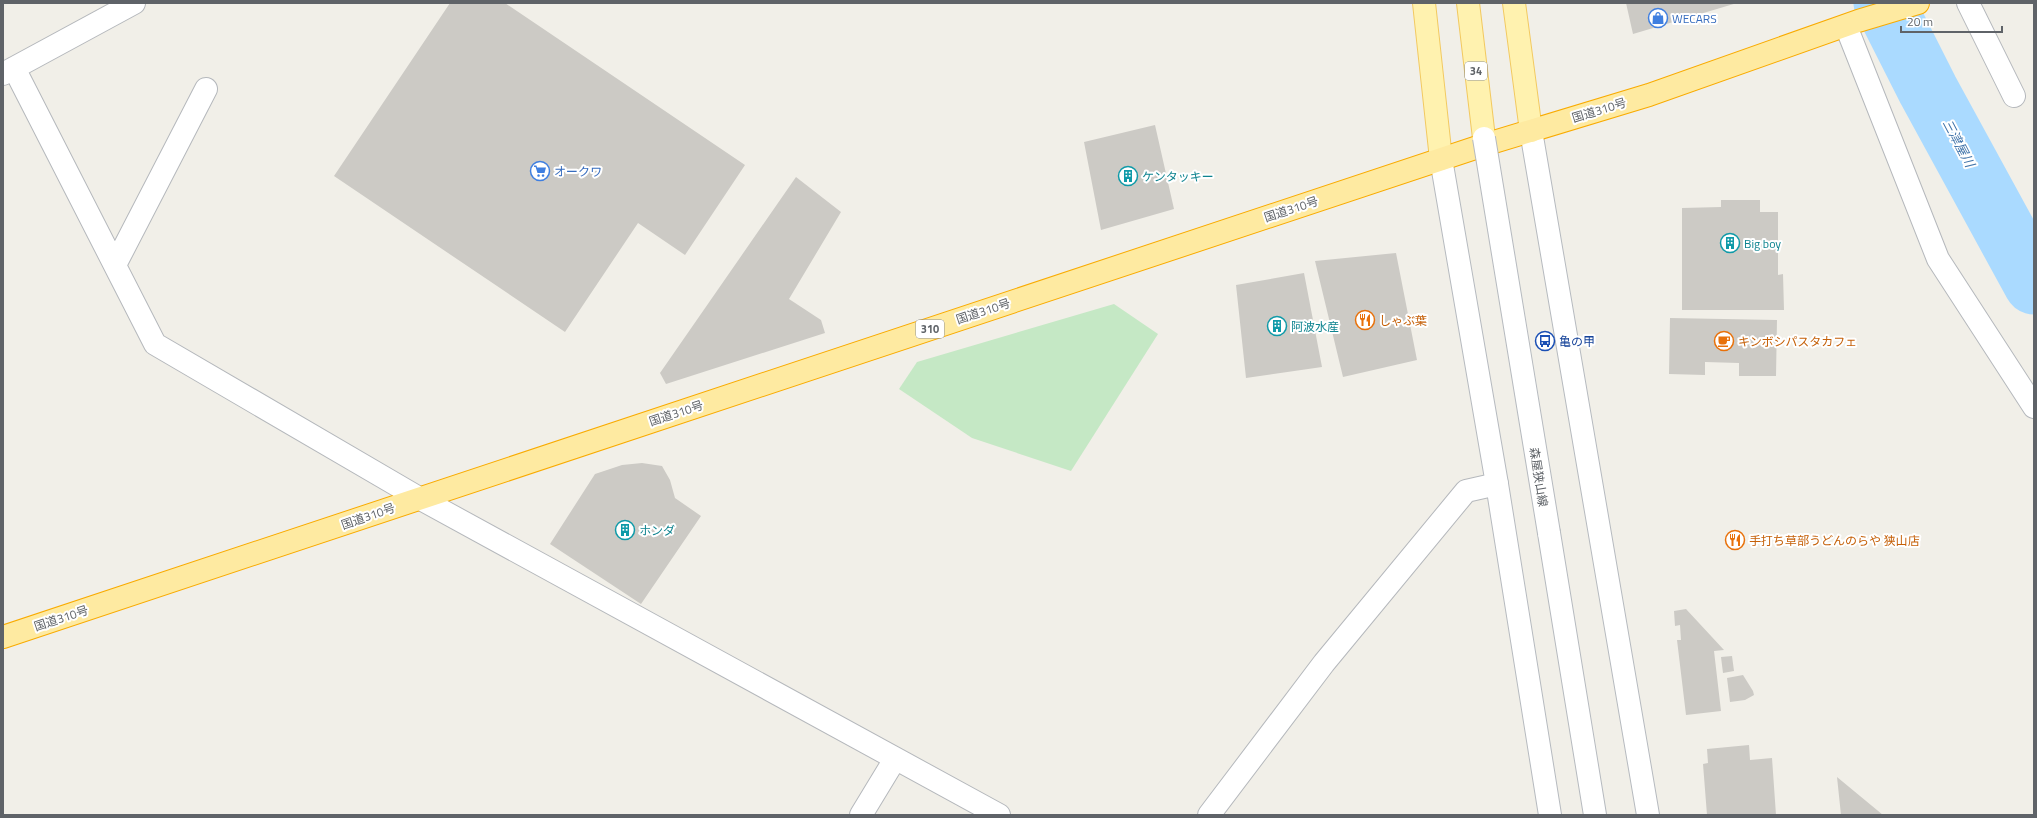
<svg xmlns="http://www.w3.org/2000/svg" width="2037" height="818" font-family="'Titillium Web','Noto Sans JP',sans-serif">
	<style>
		.green { fill: #c5e8c5 }
		.lines { fill: none; stroke-linecap: round; stroke-linejoin: round }
		.river { stroke: #aadaff; stroke-width: 61 }
		.building { fill: #cccac5 }
		.minor-casing { stroke: #b5b8bc; stroke-width: 24 }
		.secondary-casing { stroke: #b6babf; stroke-width: 24 }
		.primary-casing { stroke: #f2c960; stroke-width: 24 }
		.trunk-casing { stroke: #f9ab00; stroke-width: 24 }
		.minor { stroke: #fff; stroke-width: 22 }
		.secondary { stroke: #fff; stroke-width: 22 }
		.primary { stroke: #fff2af; stroke-width: 22 }
		.trunk { stroke: #feeaa1; stroke-width: 22 }
		.secondary-bridge-casing { stroke: #b6babf; stroke-width: 24; stroke-linecap: butt }
		.secondary-bridge { stroke: #fff; stroke-width: 22 }
		.labels { text-anchor: middle; dominant-baseline: central; stroke-width: 4; stroke-linejoin: round; paint-order: stroke }
		.shield { fill: #fff; stroke: #8f9295; stroke-width: 1 }
		.shield-label { font-size: 11px; font-weight: bold; fill: #5f6368 }
		.shop-label { font-size: 12px; fill: #366cbe; stroke: #fff; text-anchor: start }
		.street-label { font-size: 12px; fill: #5f6368; stroke: #fff }
		.culture-label { font-size: 12px; fill: #0d838f; stroke: #fff; text-anchor: start }
		.food-label { font-size: 12px; fill: #c56008; stroke: #fff; text-anchor: start }
		.transit-label { font-size: 12px; fill: #164399; stroke: #fff; text-anchor: start }
		.water-label { font-size: 13px; font-style: italic; fill: #4174aa; stroke: #fff }
	</style>
	<rect width="100%" height="100%" fill="#f1efe8"/>
	<path class="green" d="M1114 304 1158 334 1071 471 972 438 899 389 917 362Z"/>
	<g class="lines">
		<path class="river" d="M1884 3 1928 90 2034 284"/>
	</g>
	<path class="building" d="M450 3H505L745 165 685 255 638 223 565 332 334 176Z
		M1626 3H1737L1633 34Z
		M1155 125 1174 209 1101 230 1084 142Z
		M796 177 841 212 789 299 821 320 825 333 666 384 660 373Z
		M1721 200H1760V212H1778V275L1783 274 1784 310H1682V208L1721 207Z
		M1396 253 1417 360 1343 377 1315 261Z
		M1304 273 1322 367 1246 378 1236 285Z
		M1670 318 1777 320 1776 376H1739V363L1705 362V375L1669 374Z
		M642 463 662 466 670 480 675 498 701 516 641 604 550 544 595 474 622 465Z
		M1686 609 1724 650 1714 651 1721 711 1686 715 1677 640H1681L1680 625 1675 626 1674 611Z
		M1732 656 1734 671 1723 673 1721 657Z
		M1743 675 1753 691 1754 695 1745 700 1730 702 1727 678Z
		M1749 745 1750 760 1772 758 1776 815H1707L1703 764 1708 763 1707 749Z
		M1837 777 1883 815H1841Z"/>
	<g class="lines">
		<g class="minor-casing">
			<path id="minor" d="M1968 3 2014 96
				M1846 26 1938 259 2034 407
				M14 68 155 344 419 498 999 815
				M3 74 134 3
				M115 265 206 89
				M861 815 895 759
				M1209 815 1324 663 1466 491 1497 484"/>
		</g>
		<g class="secondary-casing">
			<path id="secondary" d="M1531 131 1648 815
				M1441 159 1497 484 1550 815
				M1549 533 1595 815"/>
		</g>
		<g class="primary-casing">
			<path id="primary" d="M1424 3 1441 159
				M1468 3 1484 138
				M1514 3 1531 131"/>
		</g>
		<g class="trunk-casing">
			<path id="trunk" d="M3 637 1484 145 1649 95 1858 21 1918 3"/>
		</g>
		<use href="#minor" class="minor"/>
		<use href="#secondary" class="secondary"/>
		<use href="#primary" class="primary"/>
		<use href="#trunk" class="trunk"/>
		<g class="secondary-bridge-casing">
			<path id="secondary-bridge" d="M1484 138 1549 533"/>
		</g>
		<use href="#secondary-bridge" class="secondary-bridge"/>
	</g>
	<defs>
		<g id="shop-ring" transform="scale(1)"><circle r="9.5" fill="#fff" stroke="#3f7fe0" stroke-width="1.5"/><path d="M-5-2.5h2.3a2.7 3.5 0 0 1 5.4 0H5L5.5 6h-11ZM-1.5-2.5h3a1.5 2.3 0 0 0-3 0Z" fill="#3f7fe0"/></g>
		<g id="supermarket-ring" transform="scale(1)"><circle r="9.5" fill="#fff" stroke="#3f7fe0" stroke-width="1.5"/><path d="M-6-5.5h2.5l.6 2H6L4.5 2H-2.5L-4.4-4H-6ZM-1.5 3.2a1.3 1.3 0 1 0 .1 0ZM3 3.2a1.3 1.3 0 1 0 .1 0Z" fill="#3f7fe0"/></g>
		<g id="building-ring" transform="scale(1)"><circle r="9.5" fill="#fff" stroke="#0f9aa8" stroke-width="1.5"/><path d="M-4-6H4V6H1V3H-1V6H-4ZM-2.5-4.3h1.7v1.8h-1.7ZM.8-4.3h1.7v1.8H.8ZM-2.5-1h1.7V.8h-1.7ZM.8-1h1.7V.8H.8Z" fill="#0f9aa8"/></g>
		<g id="restaurant-ring" transform="scale(1)"><circle r="9.5" fill="#fff" stroke="#e8710a" stroke-width="1.5"/><path d="M-5-6h1v4h1v-4h1v4h1v-4h1v5L-1.5 .5V6h-2V.5L-5-1ZM5-6V6H3V1.5H1.5Q1.5-4 5-6Z" fill="#e8710a"/></g>
		<g id="bus-ring" transform="scale(1)"><circle r="9.5" fill="#fff" stroke="#1a4fb4" stroke-width="1.5"/><path d="M-5-6H5V4H4V6H2V4H-2V6H-4V4H-5ZM-3.5-4V0h7V-4ZM-3.5 1.2v1.5H-2V1.2ZM2 1.2v1.5H3.5V1.2Z" fill="#1a4fb4"/></g>
		<g id="cafe-ring" transform="scale(1)"><circle r="9.5" fill="#fff" stroke="#e8710a" stroke-width="1.5"/><path d="M-5.5-4.5H6V0H3Q3 3.5 0 3.5H-2.5Q-5.5 3.5-5.5 0ZM3-3.2v2h1.7v-2ZM-6 4.5H4V6H-6Z" fill="#e8710a"/></g>
	</defs>
	<g fill-rule="evenodd">
		<use href="#shop-ring" x="1658" y="18"/>
		<use href="#supermarket-ring" x="540" y="171"/>
		<use href="#building-ring" x="1128" y="176"/>
		<use href="#building-ring" x="1730" y="243"/>
		<use href="#restaurant-ring" x="1365" y="320"/>
		<use href="#building-ring" x="1277" y="326"/>
		<use href="#bus-ring" x="1545" y="341"/>
		<use href="#cafe-ring" x="1724" y="341"/>
		<use href="#building-ring" x="625" y="530"/>
		<use href="#restaurant-ring" x="1735" y="540"/>
	</g>
	<g class="labels">
		<g class="shield">
			<rect x="1465" y="62" width="22" height="18" rx="3"/>
			<rect x="916" y="320" width="28" height="18" rx="3"/>
		</g>
		<g class="shield-label">
			<text x="1476" y="71">34</text>
			<text x="930" y="329">310</text>
		</g>
		<g class="shop-label">
			<text x="1672" y="18">WECARS</text>
			<text x="554" y="171">オークワ</text>
		</g>
		<g class="street-label">
			<text transform="translate(1599 110) rotate(-17)">国道310号</text>
			<text transform="translate(1291 209) rotate(-18)">国道310号</text>
			<text transform="translate(983 311) rotate(-18)">国道310号</text>
			<text transform="translate(676 413) rotate(-18)">国道310号</text>
			<text transform="translate(1539 477) rotate(81)">森屋狭山線</text>
			<text transform="translate(368 516) rotate(-19)">国道310号</text>
			<text transform="translate(61 618) rotate(-18)">国道310号</text>
		</g>
		<g class="culture-label">
			<text x="1142" y="176">ケンタッキー</text>
			<text x="1744" y="243">Big boy</text>
			<text x="1291" y="326">阿波水産</text>
			<text x="639" y="530">ホンダ</text>
		</g>
		<g class="food-label">
			<text x="1379" y="320">しゃぶ葉</text>
			<text x="1738" y="341">キンボシパスタカフェ</text>
			<text x="1749" y="540">手打ち草部うどんのらや 狭山店</text>
		</g>
		<g class="transit-label">
			<text x="1559" y="341">亀の甲</text>
		</g>
		<g class="water-label">
			<text transform="translate(1959 143) rotate(62)">三津屋川</text>
		</g>
	</g>
	<rect width="2037" height="818" fill="none" stroke="#5f6368" stroke-width="8"/>
	<path d="M1901 26v6h101v-6" fill="none" stroke="#5f6368" stroke-width="2"/>
	<text x="1907" y="26" font-size="12" fill="#5f6368" stroke="#ffffff" stroke-width="3" paint-order="stroke">20 m</text>
</svg>
